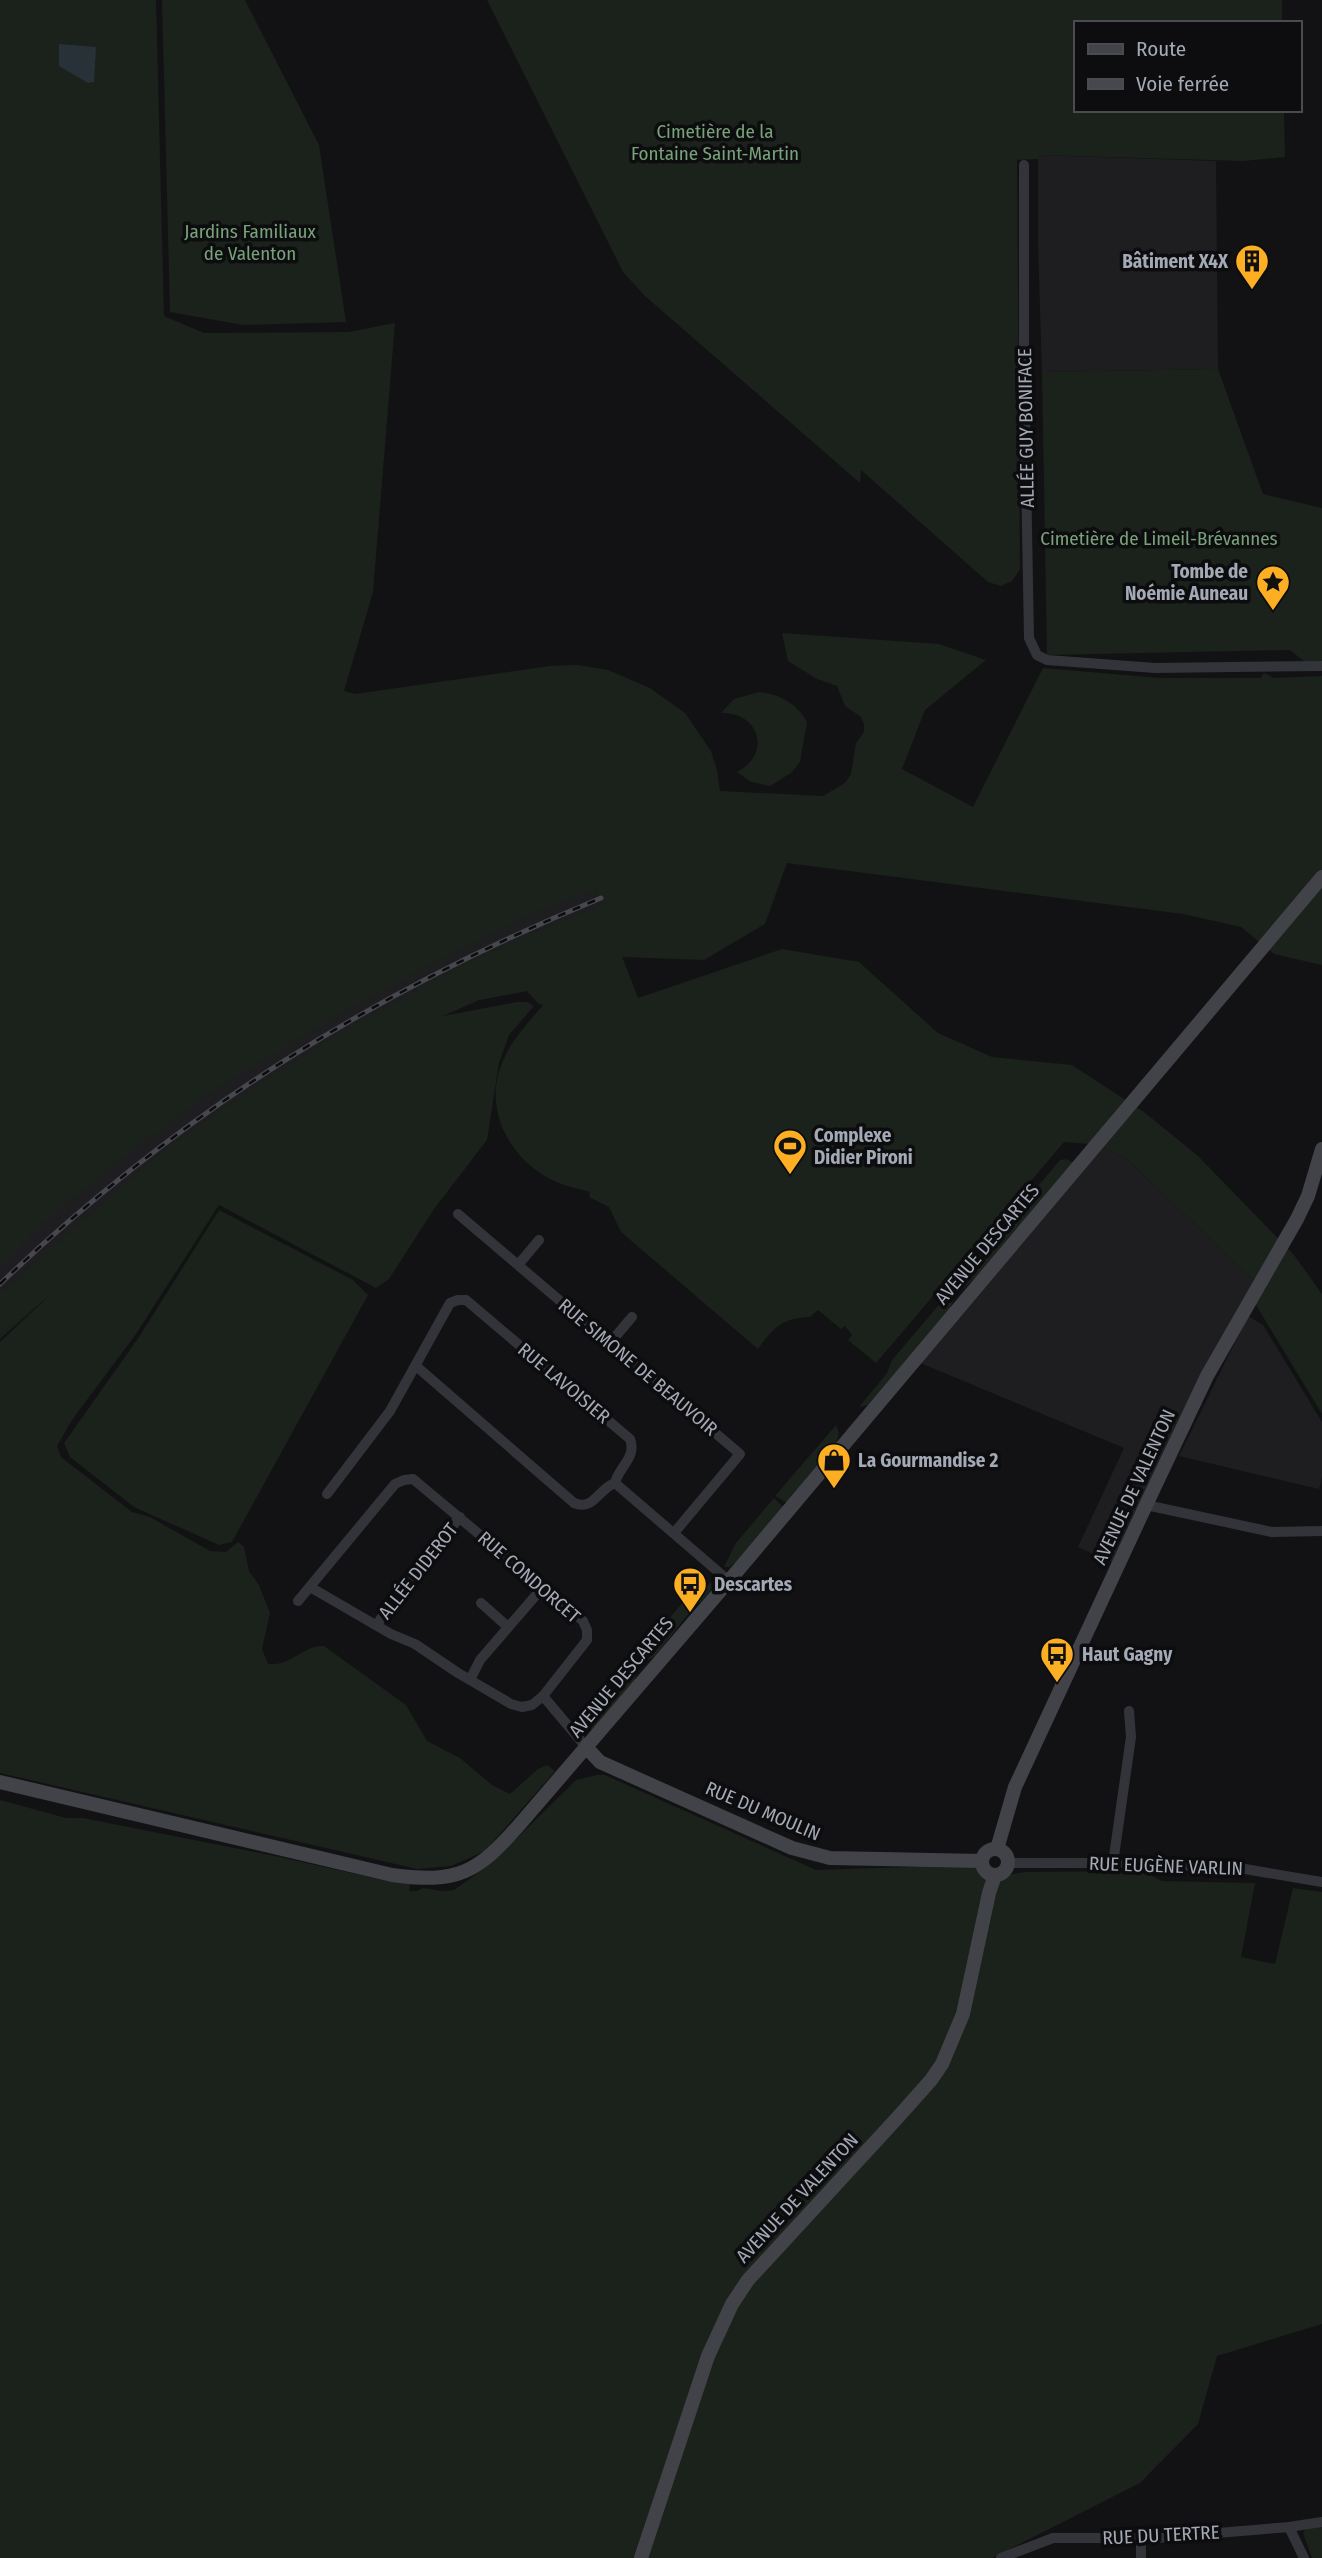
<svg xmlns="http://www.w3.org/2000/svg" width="1322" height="2558" font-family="'Fira Sans Condensed',sans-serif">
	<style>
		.built { fill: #1e1e21 }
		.green { fill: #1a221b }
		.water { fill: #283138 }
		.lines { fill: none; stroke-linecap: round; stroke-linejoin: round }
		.street { stroke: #333439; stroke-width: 10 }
		.secondary { stroke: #414349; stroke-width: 14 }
		.rail-casing { stroke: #46484e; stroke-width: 5 }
		.rail { stroke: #0d0d0f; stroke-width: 2.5; stroke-dasharray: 8; stroke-linecap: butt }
		.labels { text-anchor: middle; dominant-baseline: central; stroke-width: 7; stroke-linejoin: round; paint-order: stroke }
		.park-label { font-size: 19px; fill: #78a27a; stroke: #0d0d0f }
		.poi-label { font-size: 19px; font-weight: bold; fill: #a3a9b5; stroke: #0d0d0f; text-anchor: start }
		.street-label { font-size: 19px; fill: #a3a9b5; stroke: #0d0d0f }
	</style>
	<rect width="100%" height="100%" fill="#121214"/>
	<path class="built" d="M1038 155 1216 161 1218 369 1042 372 1038 245Z
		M572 826 638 998 539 1004 527 991 479 1000 437 1017 62 1284 0 1339V1203Z
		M1101 1145 1129 1161 1254 1281 1113 1563 1078 1547 1124 1448 918 1362Z
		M1248 1316 1263 1325 1322 1422V1476L1319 1489 1179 1456Z"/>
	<path class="green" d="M0 0H156L164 316 204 333 348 332 395 323 373 592 344 691 355 694 550 666 577 665 608 670 650 688 685 713 711 751 717 770 720 791 823 796 845 783 851 774 856 743 864 732V724L861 717 845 706 837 686 817 679 788 661 782 633 939 644 986 660 925 710 902 769 973 807 1043 668 1160 678H1261L1264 673 1274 678 1322 676V965L1274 954 1241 927 1183 914 787 863 765 924 704 960 622 957 638 998 782 949 859 962 938 1033 992 1057 1072 1065 1144 1112 1198 1156 1294 1255 1322 1294V1414L1248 1292 1254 1281 1129 1161 1101 1145 1064 1142 876 1363 848 1340 852 1335 845 1326 841 1329 818 1310 810 1317C782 1318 773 1328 758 1349L621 1232 609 1207 589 1197 590 1192C580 1189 569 1187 559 1183 511 1164 481 1109 503 1061 512 1039 528 1023 543 1005L539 1004 527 991 479 1000 443 1016 517 1002H528L534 1006 509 1035 499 1063 487 1140 434 1209 389 1279 376 1288 219 1205 136 1334 72 1420 57 1446 61 1457 132 1512 150 1517 210 1551 226 1552 238 1542 244 1547 249 1571 259 1585 270 1613 262 1649 268 1664C290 1667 303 1645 324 1646L406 1705 427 1741 460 1758 492 1785 510 1794 538 1769 547 1765 555 1771 485 1851 451 1866 417 1869 0 1773V1342L51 1294 0 1335V1294L158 1155 247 1092 340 1033 450 972 516 940 602 905 596 889 527 916 457 951 357 1004 214 1090 137 1147 49 1217 0 1267Z
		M162 0H245L319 145 346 322 243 325 170 312Z
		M487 0H1282V23H1075V110H1284L1285 157 1243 161 1039 155 1038 159 1017 160 1020 569 1012 581 1001 586 988 582 861 470 860 483 645 296 623 272Z
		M1218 369 1263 494 1322 508V661L1305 662 1290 650 1047 655 1042 372Z
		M759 692C779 694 798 704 807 722L800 762 791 773 770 786 751 782 737 772C772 754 760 712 721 713L734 699Z
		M1066 1159 1074 1163 977 1279 975 1278 963 1289 953 1287 1060 1160Z
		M219 1210 353 1280 368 1295 232 1542 219 1545 134 1507 70 1457 64 1443 139 1337Z
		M949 1293 953 1300 950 1310 868 1405 859 1407 887 1373 892 1360Z
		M836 1425 839 1433 836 1444 787 1503 775 1496Z
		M774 1498 783 1507 738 1561 729 1567H724L736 1543Z
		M714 1579 713 1587 700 1603H697L655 1656 648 1660 644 1657 655 1643 662 1627 695 1588 707 1586Z
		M634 1669 637 1672 633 1684 592 1732 591 1729 597 1715Z
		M597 1775H605L816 1870 972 1865 990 1878 1025 1872 1142 1871 1162 1881 1255 1883 1241 1957 1275 1964 1293 1888 1322 1892V2324L1217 2356 1198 2424 1140 2483 992 2558H0V1800L66 1818H83L280 1857 382 1880 410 1884 409 1891H417L423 1888 442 1891 454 1890 485 1868 510 1845 576 1780Z
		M1322 2526V2558H1312L1303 2533 1306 2528Z"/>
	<path class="water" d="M59 44 96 47 94 82 88 83 59 66Z"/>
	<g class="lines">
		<path class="street" d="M1024 165V363L1029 638 1037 655 1047 660 1155 668 1322 666
			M458 1214 740 1454 674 1533
			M518 1265 539 1240
			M610 1343 632 1317
			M416 1366 574 1503C594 1511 598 1489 615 1483
			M615 1483 729 1581
			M327 1494 390 1411 450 1303 458 1300H466L630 1439C637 1458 619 1466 615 1483
			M1146 1505 1272 1532 1322 1531
			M298 1601 395 1484 404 1480 413 1479 583 1621 587 1630V1640L543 1696 532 1705 522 1707 511 1704 458 1673 415 1644 391 1634 310 1587
			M481 1603 508 1627
			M377 1625 389 1605 460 1517
			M470 1680 480 1660 543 1587
			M543 1696 586 1747
			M1008 1863H1113L1239 1868 1322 1882
			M1113 1863 1131 1737 1129 1711
			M1289 2527 1322 2522
			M1141 2538V2558
			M1001 2558 1053 2538H1157L1289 2527 1304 2558"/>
		<path class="secondary" d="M586 1747 600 1762 792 1848 830 1858 982 1861
			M0 1782 392 1875C458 1884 477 1873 520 1824L739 1569 1322 877
			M997 1849 1015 1787 1146 1505 1207 1376 1297 1219 1308 1196 1322 1149
			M982 1862a13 13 0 1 1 26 0a13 13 0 1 1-26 0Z
			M641 2558 708 2356 732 2304 748 2280 899 2116 931 2080 942 2064 963 2014 989 1893 995 1875"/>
		<g class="rail-casing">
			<path id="rail" d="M0 1284C179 1113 373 992 601 898"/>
		</g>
		<use href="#rail" class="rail"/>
	</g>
	<defs>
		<g id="building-pin" transform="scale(1.75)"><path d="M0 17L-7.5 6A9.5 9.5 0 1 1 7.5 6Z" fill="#fcaf22" stroke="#0d0d0f"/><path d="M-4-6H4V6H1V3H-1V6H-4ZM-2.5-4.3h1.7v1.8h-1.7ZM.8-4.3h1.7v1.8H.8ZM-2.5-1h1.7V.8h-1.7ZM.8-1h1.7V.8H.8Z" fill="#111"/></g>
		<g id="sight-pin" transform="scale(1.75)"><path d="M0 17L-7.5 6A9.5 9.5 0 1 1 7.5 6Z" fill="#fcaf22" stroke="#0d0d0f"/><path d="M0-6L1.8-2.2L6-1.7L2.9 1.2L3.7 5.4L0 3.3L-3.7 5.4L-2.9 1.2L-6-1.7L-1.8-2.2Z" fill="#111"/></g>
		<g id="stadium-pin" transform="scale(1.75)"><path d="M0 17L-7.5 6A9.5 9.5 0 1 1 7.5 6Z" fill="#fcaf22" stroke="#0d0d0f"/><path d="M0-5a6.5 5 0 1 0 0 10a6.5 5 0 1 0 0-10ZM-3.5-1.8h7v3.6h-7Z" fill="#111"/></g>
		<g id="shop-pin" transform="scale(1.75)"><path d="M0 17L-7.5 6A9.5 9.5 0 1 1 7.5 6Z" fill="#fcaf22" stroke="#0d0d0f"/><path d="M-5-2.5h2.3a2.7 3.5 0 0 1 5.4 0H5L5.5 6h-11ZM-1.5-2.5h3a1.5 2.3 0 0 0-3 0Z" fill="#111"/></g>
		<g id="bus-pin" transform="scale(1.75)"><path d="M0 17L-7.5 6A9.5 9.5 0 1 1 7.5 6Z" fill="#fcaf22" stroke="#0d0d0f"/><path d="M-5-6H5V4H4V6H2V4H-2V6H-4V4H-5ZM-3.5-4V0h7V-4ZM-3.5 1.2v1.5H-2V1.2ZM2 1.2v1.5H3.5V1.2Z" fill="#111"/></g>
	</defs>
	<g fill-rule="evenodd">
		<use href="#building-pin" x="1252" y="261"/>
		<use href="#sight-pin" x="1273" y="582"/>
		<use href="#stadium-pin" x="790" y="1146"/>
		<use href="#shop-pin" x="834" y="1460"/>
		<use href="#bus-pin" x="690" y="1584"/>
		<use href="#bus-pin" x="1057" y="1654"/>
	</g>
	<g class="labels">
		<g class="park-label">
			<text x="715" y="131">Cimetière de la<tspan x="715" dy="22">Fontaine Saint-Martin</tspan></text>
			<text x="250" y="231">Jardins Familiaux<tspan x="250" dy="22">de Valenton</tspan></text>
			<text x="1159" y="538">Cimetière de Limeil-Brévannes</text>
		</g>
		<g class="poi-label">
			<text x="1228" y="261" text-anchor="end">Bâtiment X4X</text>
			<text x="1248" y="571" text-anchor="end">Tombe de<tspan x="1248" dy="22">Noémie Auneau</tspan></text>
			<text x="814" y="1135">Complexe<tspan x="814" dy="22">Didier Pironi</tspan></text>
			<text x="858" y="1460">La Gourmandise 2</text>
			<text x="714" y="1584">Descartes</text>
			<text x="1082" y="1654">Haut Gagny</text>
		</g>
		<g class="street-label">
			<text transform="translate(1026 428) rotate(-91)">ALLÉE GUY BONIFACE</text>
			<text transform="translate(987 1244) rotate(-50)">AVENUE DESCARTES</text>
			<text transform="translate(638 1367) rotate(40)">RUE SIMONE DE BEAUVOIR</text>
			<text transform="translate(564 1383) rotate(40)">RUE LAVOISIER</text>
			<text transform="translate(1134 1487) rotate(-65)">AVENUE DE VALENTON</text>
			<text transform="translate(418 1571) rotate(-52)">ALLÉE DIDEROT</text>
			<text transform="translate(529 1577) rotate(41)">RUE CONDORCET</text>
			<text transform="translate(621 1677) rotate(-50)">AVENUE DESCARTES</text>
			<text transform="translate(763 1811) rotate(23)">RUE DU MOULIN</text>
			<text transform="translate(1166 1866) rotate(2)">RUE EUGÈNE VARLIN</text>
			<text transform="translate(797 2198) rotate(-47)">AVENUE DE VALENTON</text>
			<text transform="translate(1161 2535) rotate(-3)">RUE DU TERTRE</text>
		</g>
	</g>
	<rect x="1074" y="21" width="228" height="91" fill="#0d0d0f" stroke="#494b51" stroke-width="2"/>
	<rect x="1088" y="44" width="35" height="10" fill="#414349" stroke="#494b51" stroke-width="2"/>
	<text x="1136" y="56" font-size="21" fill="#a3a9b5">Route</text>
	<rect x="1088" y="79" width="35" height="10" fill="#46484e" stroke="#494b51" stroke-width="2"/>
	<text x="1136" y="91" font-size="21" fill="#a3a9b5">Voie ferrée</text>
</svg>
